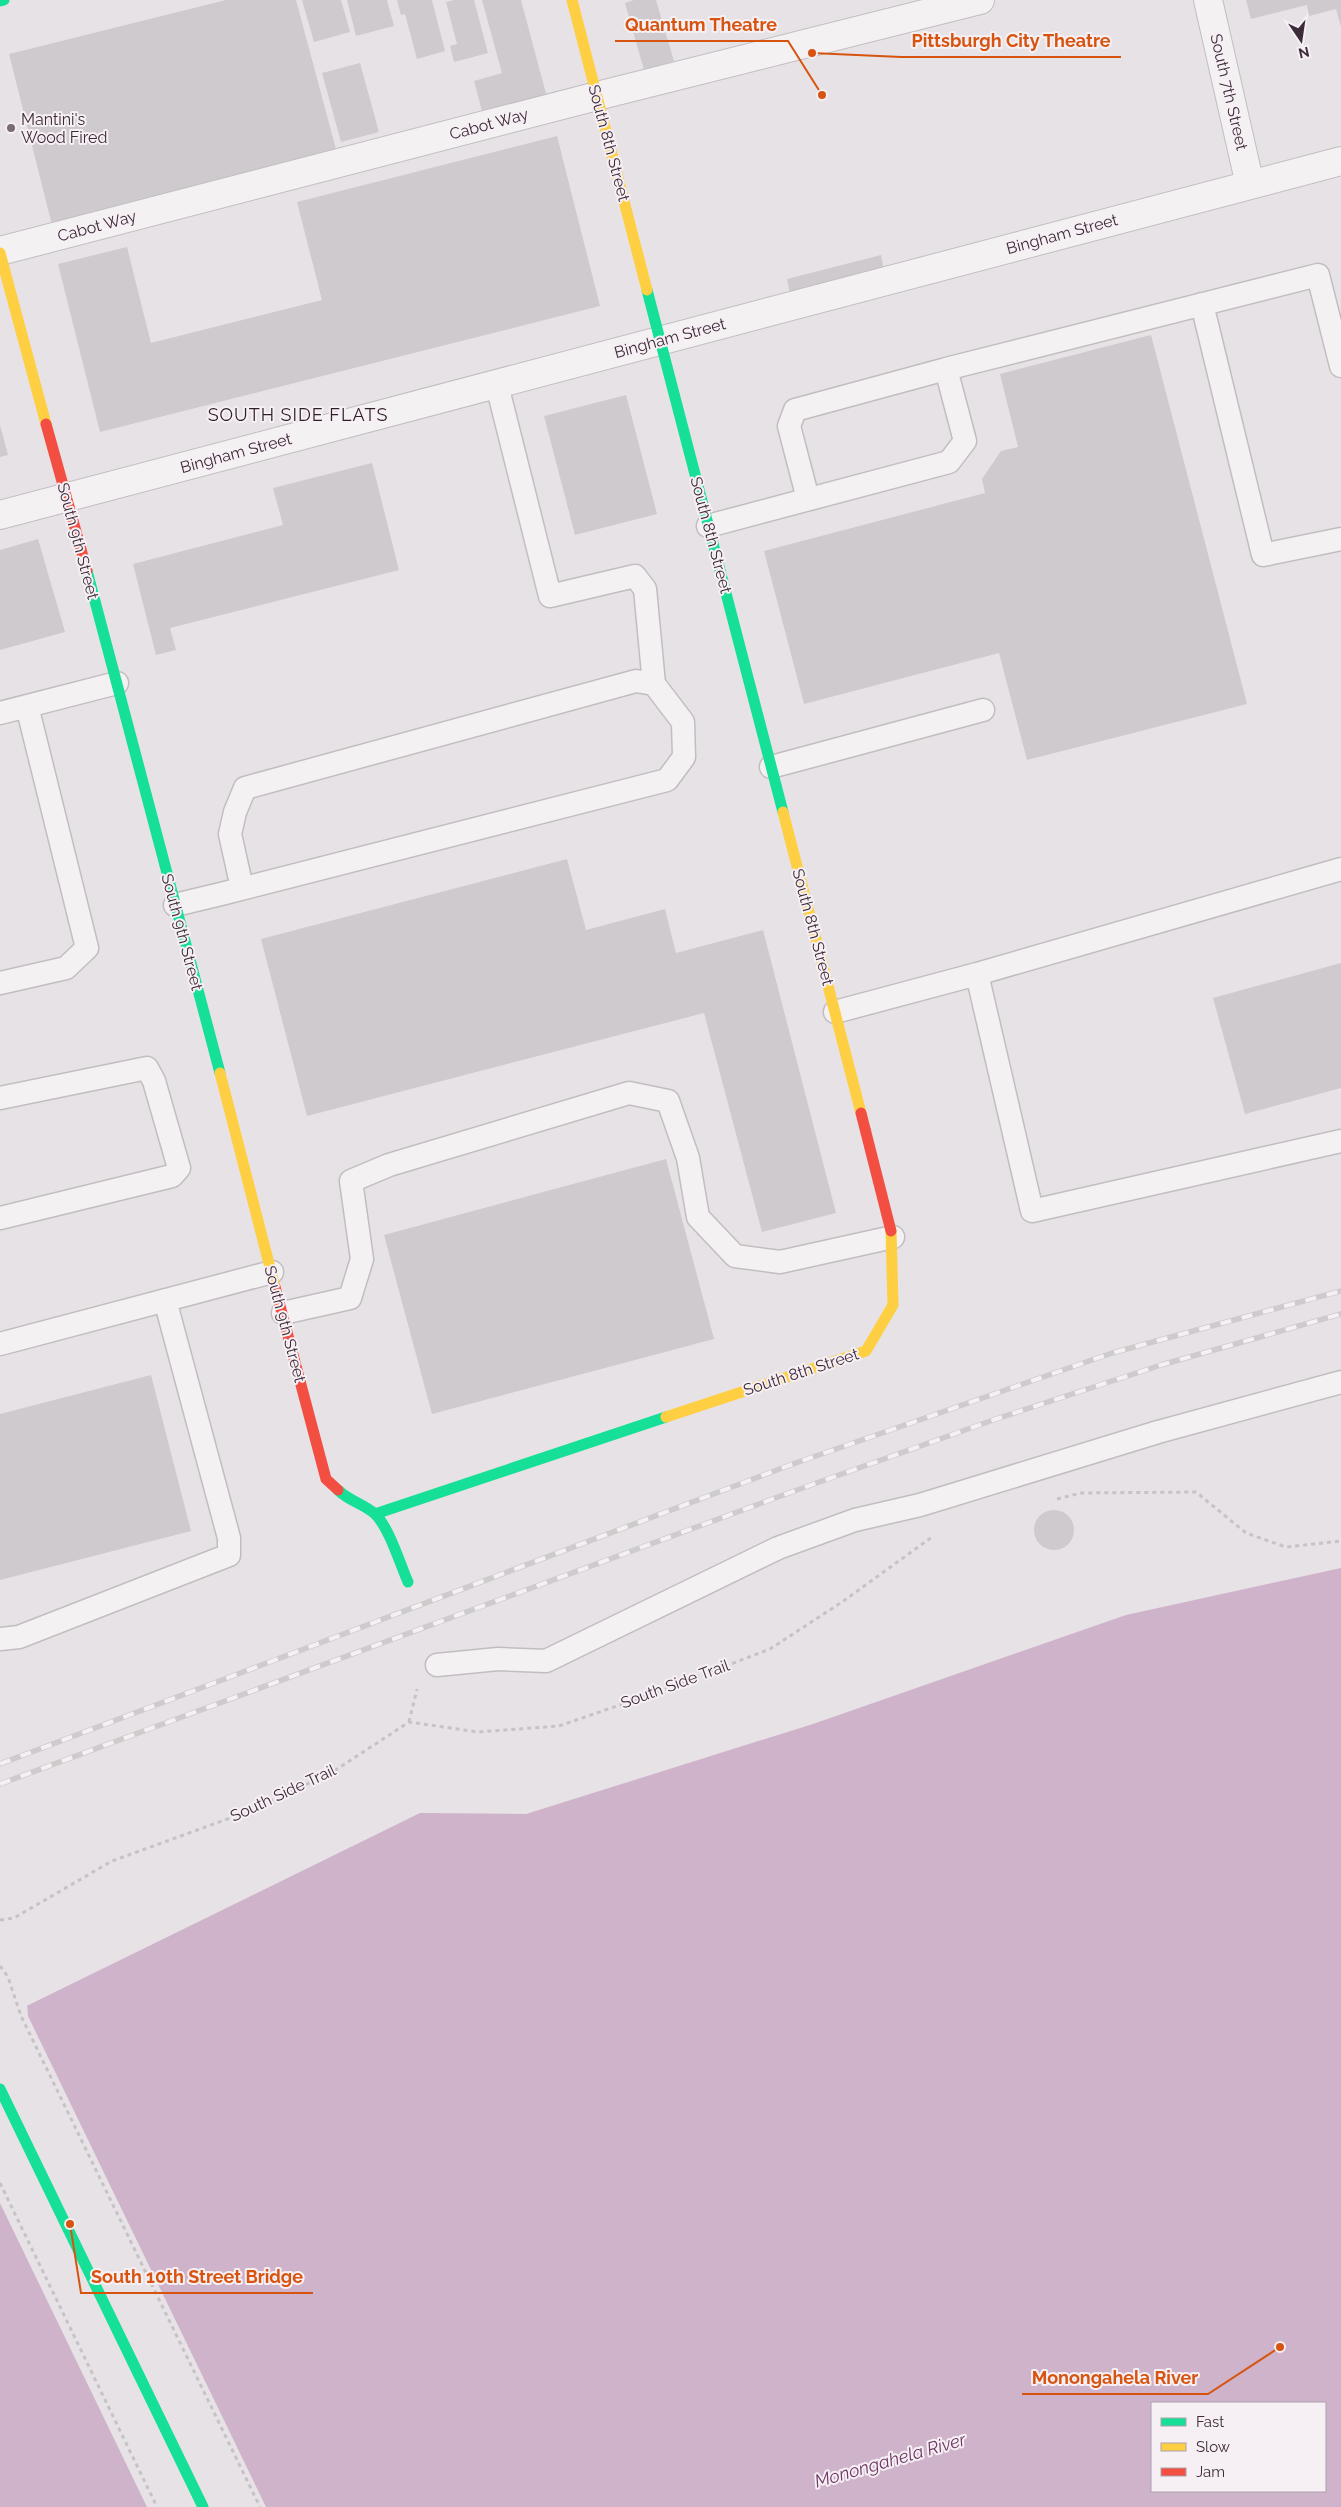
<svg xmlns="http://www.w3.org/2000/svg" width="1341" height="2507" font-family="Raleway,sans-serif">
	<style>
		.water { fill: #cfb3ca; fill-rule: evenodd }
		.pier { fill: #e7e2e5 }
		.building { fill: #cfcace }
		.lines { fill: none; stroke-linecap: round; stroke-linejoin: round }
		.lane-casing { stroke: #c2bec0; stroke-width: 25 }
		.street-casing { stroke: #c2bec0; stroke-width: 30 }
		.path { stroke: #c6c2c6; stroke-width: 3; stroke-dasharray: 4 4; stroke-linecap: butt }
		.lane { stroke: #f4f1f3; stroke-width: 22 }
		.street { stroke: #f4f1f3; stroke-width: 28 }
		.fast { stroke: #16e098; stroke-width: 11 }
		.slow { stroke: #ffcf43; stroke-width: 11 }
		.jam { stroke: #f24e42; stroke-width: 11 }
		.rail-casing { stroke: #cecbcd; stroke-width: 5.5 }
		.rail { stroke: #f6f0f5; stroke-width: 4; stroke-dasharray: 11; stroke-linecap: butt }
		.poi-dot { fill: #796b75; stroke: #f6f0f5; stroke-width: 2 }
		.labels { text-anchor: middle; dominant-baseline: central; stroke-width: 4; stroke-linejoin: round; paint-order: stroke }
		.street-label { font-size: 16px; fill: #3e2b39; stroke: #f6f0f5 }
		.poi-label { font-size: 16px; fill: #3e2b39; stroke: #f6f0f5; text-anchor: start }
		.neighbourhood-label { font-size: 18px; letter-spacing: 1px; fill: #2f1d2a; stroke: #f6f0f5 }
		.water-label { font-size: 18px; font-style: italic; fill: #6f3865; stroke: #f6f0f5 }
		.leader { fill: none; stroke: #d75410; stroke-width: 2 }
		.callout-dot { fill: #d75410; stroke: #f6f0f5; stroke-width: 2 }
		.callout-label { font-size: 18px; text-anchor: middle; font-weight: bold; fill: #d75410; stroke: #f6f0f5; stroke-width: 4; stroke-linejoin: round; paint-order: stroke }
	</style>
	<rect width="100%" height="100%" fill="#e7e2e5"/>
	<path class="water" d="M1341 1568V2507H0V2019L420 1813 526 1814 813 1724 1126 1615ZM1152 2403H1325V2491H1152Z"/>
	<path class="pier" d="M27 2003 28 2016 266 2507H147L0 2203V2016Z"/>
	<path class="building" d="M226 0H296L337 153 53 229 9 54Z
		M302 0H341L350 32 314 42Z
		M347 0H387L394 26 356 36Z
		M397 0H432L445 51 417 59 405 14 401 15Z
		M454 0H474L488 53 454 62 450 46 457 44 446 2Z
		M482 0H521L548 101 484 119 474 81 502 73Z
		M634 0H656L674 61 644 70 625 3Z
		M1246 0H1341V27L1336 9 1309 16 1307 5 1251 19Z
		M360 63 379 132 341 142 322 73Z
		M557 136 600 306 100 432 58 264 127 247 151 343 322 300 297 202Z
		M881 255 884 271 790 294 787 279Z
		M1151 335 1247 704 1027 760 999 653 804 704 764 551 985 493 982 479 1001 451 1018 447 1000 374Z
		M626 395 657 514 575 535 544 416Z
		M0 425 8 455 0 457Z
		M372 463 399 570 170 628 176 650 156 655 133 564 283 525 273 488Z
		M38 539 65 632 0 650V550Z
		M567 859 586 930 665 909 676 953 763 930 836 1213 762 1232 704 1013 307 1116 261 939Z
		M1341 963V1088L1245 1114 1213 998Z
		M666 1159 714 1339 432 1414 384 1235Z
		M151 1375 191 1531 0 1580V1414Z
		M1034 1530a20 20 0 1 1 40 0a20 20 0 1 1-40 0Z"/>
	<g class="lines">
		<g class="lane-casing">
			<path id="lane" d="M1202 304 1263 555 1341 539
				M946 369 1318 275 1341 366
				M497 385 550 596 635 576 645 589 654 684
				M708 526 949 462 965 441 946 369 795 410 789 426 808 499
				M0 713 117 683
				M771 767 983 710
				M175 905 221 894 667 780 684 757 683 722 654 684 636 681 245 788 235 812 230 834 242 888
				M977 974 1341 869
				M0 983 66 968 87 948 27 706
				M835 1012 977 974 1032 1211 1341 1141
				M0 1098 147 1068 154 1081 179 1168 172 1176 0 1218
				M283 1313 350 1298 362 1259 351 1181 389 1165 629 1093 668 1101 688 1158 698 1217 735 1256 780 1262 893 1237
				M0 1344 272 1272
				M0 1639 19 1637 229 1555V1538L165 1300
				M437 1665 498 1659 546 1661 778 1548 855 1520 920 1505 1158 1432 1341 1382"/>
		</g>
		<g class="street-casing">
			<path id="street" d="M1208 0 1250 185
				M0 251 597 96 980 0
				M0 515 1341 161"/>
		</g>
		<path class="path" d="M1057 1499 1081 1493 1196 1492 1246 1533 1286 1547 1341 1541
			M409 1722 417 1689
			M0 1920 14 1918 112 1861 244 1813 331 1773 409 1722 478 1732 559 1726 663 1690 770 1649 842 1602 932 1537
			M0 1966 8 1977 21 2016 260 2507
			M0 2183 157 2507"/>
		<use href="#lane" class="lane"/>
		<use href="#street" class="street"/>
		<path class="fast" d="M0 1 4 0
			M647 290 783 812
			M87 571 220 1073
			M338 1490C349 1501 364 1504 375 1514 389 1527 400 1564 408 1582
			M375 1514 666 1417
			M0 2089 203 2507"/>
		<path class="slow" d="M572 0 647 290
			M0 253 46 424
			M783 812 861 1113
			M220 1073 275 1287
			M666 1417 866 1351 893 1305 891 1231"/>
		<path class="jam" d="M46 424 87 571
			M861 1113 891 1231
			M275 1287 326 1479 338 1490"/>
		<g class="rail-casing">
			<path id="rail" d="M0 1764 790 1465 1112 1353 1341 1291
				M0 1784 797 1490 996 1419 1161 1365 1341 1314"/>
		</g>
		<use href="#rail" class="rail"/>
	</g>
	<circle class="poi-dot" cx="11" cy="128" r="5"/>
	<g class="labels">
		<g class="street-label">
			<text transform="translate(1229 92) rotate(77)">South 7th Street</text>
			<text transform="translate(489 124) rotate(-15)">Cabot Way</text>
			<text transform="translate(609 143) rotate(75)">South 8th Street</text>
			<text transform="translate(97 226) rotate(-15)">Cabot Way</text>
			<text transform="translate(1062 234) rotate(-15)">Bingham Street</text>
			<text transform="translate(670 338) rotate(-15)">Bingham Street</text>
			<text transform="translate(236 453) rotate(-15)">Bingham Street</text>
			<text transform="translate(711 535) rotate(75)">South 8th Street</text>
			<text transform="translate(78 541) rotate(75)">South 9th Street</text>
			<text transform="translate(813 927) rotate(75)">South 8th Street</text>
			<text transform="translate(182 932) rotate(75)">South 9th Street</text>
			<text transform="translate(285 1324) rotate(75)">South 9th Street</text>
			<text transform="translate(801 1372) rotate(-18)">South 8th Street</text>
			<text transform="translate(675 1684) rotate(-20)">South Side Trail</text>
			<text transform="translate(283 1793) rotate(-25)">South Side Trail</text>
		</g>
		<g class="poi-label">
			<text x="21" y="119">Mantini's<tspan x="21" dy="18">Wood Fired</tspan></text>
		</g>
		<g class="neighbourhood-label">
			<text x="298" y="414">SOUTH SIDE FLATS</text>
		</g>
		<g class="water-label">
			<text transform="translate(890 2460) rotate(-16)">Monongahela River</text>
		</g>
	</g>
	<path class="leader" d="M822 95L788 41H615M812 53L901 57H1121M70 2224L81 2293H313M1280 2347L1208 2394H1022"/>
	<g class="callout-dot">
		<circle cx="822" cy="95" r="5"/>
		<circle cx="812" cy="53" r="5"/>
		<circle cx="70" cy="2224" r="5"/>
		<circle cx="1280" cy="2347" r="5"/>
	</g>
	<g class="callout-label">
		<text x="701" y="31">Quantum Theatre</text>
		<text x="1011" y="47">Pittsburgh City Theatre</text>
		<text x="197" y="2283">South 10th Street Bridge</text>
		<text x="1115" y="2384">Monongahela River</text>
	</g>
	<rect x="1151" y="2402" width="175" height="90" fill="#f6f0f5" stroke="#aca1aa"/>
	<rect x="1161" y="2418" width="25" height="8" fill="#16e098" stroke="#aca1aa"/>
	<text x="1196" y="2427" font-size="15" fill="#3e2b39">Fast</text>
	<rect x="1161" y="2443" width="25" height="8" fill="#ffcf43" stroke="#aca1aa"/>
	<text x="1196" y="2452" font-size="15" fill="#3e2b39">Slow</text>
	<rect x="1161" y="2468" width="25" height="8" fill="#f24e42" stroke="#aca1aa"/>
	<text x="1196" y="2477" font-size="15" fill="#3e2b39">Jam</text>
	<g transform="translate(1301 40) rotate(167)" stroke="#f6f0f5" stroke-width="4" paint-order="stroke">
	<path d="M0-4L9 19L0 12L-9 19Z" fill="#3e2b39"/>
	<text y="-8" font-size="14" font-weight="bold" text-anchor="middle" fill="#3e2b39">N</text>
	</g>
</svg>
